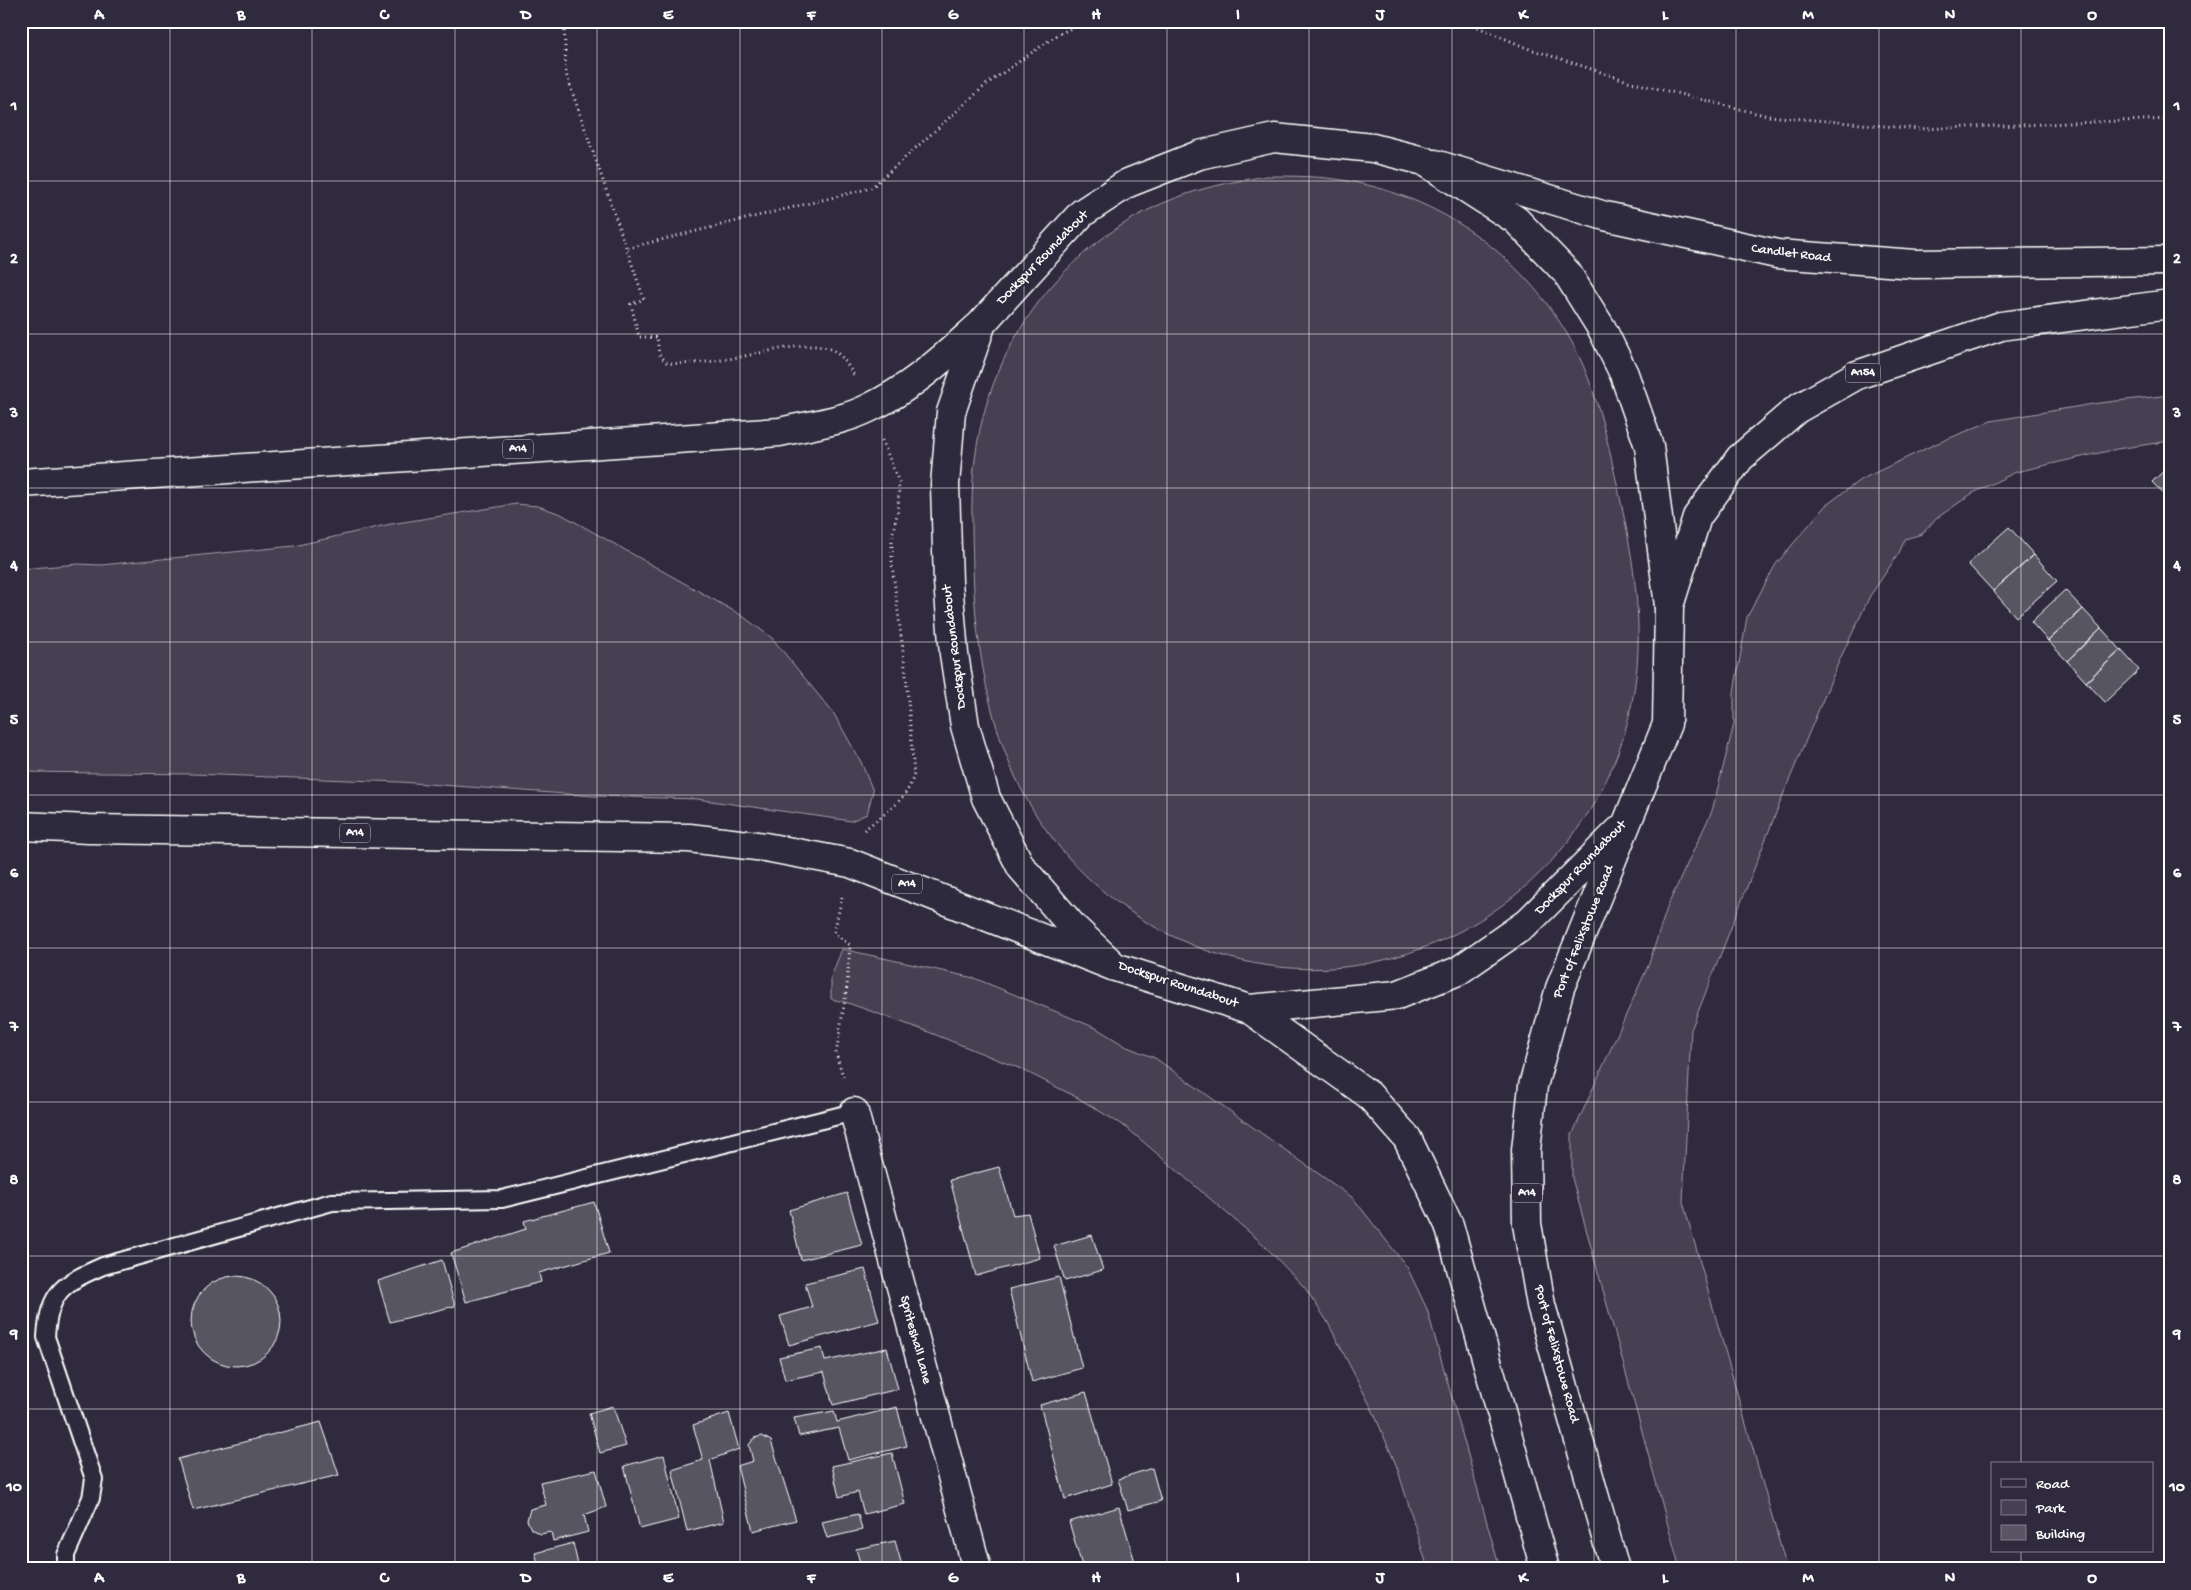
<svg xmlns="http://www.w3.org/2000/svg" width="2191" height="1590" font-family="'Gochi Hand',sans-serif">
	<style>
		.green { fill: #464152; stroke: #a2a0a8 }
		.building { fill: #595564; stroke: #fff }
		.lines { fill: none; stroke-linecap: round; stroke-linejoin: round }
		.service-casing { stroke: #fff; stroke-width: 20 }
		.minor-casing { stroke: #fff; stroke-width: 31 }
		.primary-casing { stroke: #fff; stroke-width: 31 }
		.trunk-casing { stroke: #fff; stroke-width: 31 }
		.path { stroke: #fff; stroke-width: 3; stroke-dasharray: 1 4; stroke-linecap: butt }
		.service { stroke: #2f2a3d; stroke-width: 16 }
		.minor { stroke: #2f2a3d; stroke-width: 28 }
		.primary { stroke: #2f2a3d; stroke-width: 28 }
		.trunk { stroke: #2f2a3d; stroke-width: 28 }
		.grid { fill: none; stroke: #fff; stroke-width: 1; stroke-opacity: 0.55 }
		.labels { text-anchor: middle; dominant-baseline: central; stroke-width: 4.5; stroke-linejoin: round; paint-order: stroke }
		.shield { fill: #2f2a3d; stroke: #c1bfc5; stroke-width: 1 }
		.shield-label { font-size: 12px; font-weight: bold; fill: #fff }
		.street-label { font-size: 14px; fill: #fff; stroke: #2f2a3d }
		.neatline { fill: none; stroke: #fff; stroke-width: 2 }
		.grid-label { font-size: 16px; text-anchor: middle; font-weight: bold; fill: #fff }
	</style>
	<rect width="100%" height="100%" fill="#2f2a3d"/>
	<filter id="ink" filterUnits="userSpaceOnUse"><feTurbulence type="fractalNoise" baseFrequency=".02" numOctaves="2"/><feDisplacementMap in="SourceGraphic" scale="10" xChannelSelector="R" yChannelSelector="G"/><feConvolveMatrix kernelMatrix="1 2 1 2 8 2 1 2 1" color-interpolation-filters="sRGB"/></filter>
	<g filter="url(#ink)">
		<path class="green" d="M1266 176C1294 176 1321 176 1348 181 1445 198 1529 261 1575 348 1598 393 1608 444 1619 493 1634 560 1646 634 1632 702 1605 843 1486 951 1344 967 1205 982 1070 899 1014 774 986 711 975 636 973 568 972 530 970 490 976 452 992 336 1075 231 1187 194 1213 185 1239 181 1266 176Z
			M2170 395V441L2117 449 2016 472 1973 493 1937 518 1922 534 1905 539 1899 553 1870 596 1840 659 1783 795 1691 1030 1683 1202 1787 1569H1680L1572 1178V1135L1648 966 1668 905 1712 811 1734 724V692L1747 617 1776 564 1825 506 1860 480 1933 445 1991 421 2099 403Z
			M516 504 538 506 561 514 741 615 772 638 834 714 861 762 873 791 867 814 851 821 697 799 593 796 400 782 192 774 21 772V569L78 564 101 565 294 546 391 524Z
			M842 949 974 978 1096 1028 1127 1047 1155 1058 1353 1198 1407 1267 1427 1309 1500 1569H1428L1397 1467 1372 1409 1327 1321 1305 1288 1263 1244 1127 1128 1078 1098 1021 1069 926 1031 848 1003 831 999V977Z"/>
		<path class="building" d="M2170 465V501L2152 482Z
			M2009 527 2034 555 1993 591 1968 564Z
			M2034 555 2057 581 2016 617 1993 591Z
			M2065 590 2083 609 2048 641 2031 622Z
			M2083 609 2101 628 2067 661 2048 641Z
			M2101 628 2121 650 2086 682 2067 661Z
			M2121 650 2139 670 2105 702 2086 682Z
			M999 1167 1013 1215 1028 1213 1040 1258 976 1276 950 1180Z
			M847 1193 862 1245 801 1260 789 1210Z
			M594 1202 609 1253 539 1273 541 1282 466 1302 451 1253 526 1229 524 1221Z
			M1092 1235 1103 1270 1065 1281 1054 1246Z
			M442 1260 455 1306 390 1322 378 1281Z
			M865 1269 879 1321 789 1345 780 1316 812 1307 805 1283Z
			M191 1321a45 45 0 1 1 90 0a45 45 0 1 1-90 0Z
			M1059 1277 1082 1368 1032 1382 1009 1289Z
			M822 1348 825 1361 887 1348 898 1389 833 1405 824 1372 785 1380 779 1357Z
			M1086 1392 1112 1484 1065 1499 1040 1405Z
			M613 1406 626 1446 600 1453 589 1413Z
			M897 1407 907 1446 848 1460 839 1428 799 1436 794 1418 834 1411 837 1422Z
			M729 1413 739 1449 710 1460 724 1522 687 1531 672 1470 703 1460 693 1425Z
			M321 1422 339 1475 193 1510 178 1459Z
			M762 1436 771 1441 796 1520 753 1531 737 1466 753 1461 749 1445 754 1438Z
			M892 1453 905 1504 864 1514 858 1492 839 1497 832 1466Z
			M664 1455 679 1519 640 1529 624 1466Z
			M1152 1468 1161 1501 1128 1510 1118 1479Z
			M596 1470 606 1507 584 1515 588 1532 553 1541 551 1532 540 1534 531 1529 527 1520 530 1509 546 1505 540 1482Z
			M1119 1507 1137 1569H1083L1069 1522Z
			M858 1514 862 1530 827 1538 822 1522Z
			M895 1541 903 1569H862L856 1549Z
			M573 1543 579 1569H540L535 1553Z
			M646 1565 647 1569H630Z"/>
		<g class="lines">
			<g class="service-casing">
				<path id="service" d="M66 1569V1555L91 1498 94 1479 46 1337C49 1290 64 1283 103 1266L332 1202 502 1199 854 1112"/>
			</g>
			<g class="minor-casing">
				<path id="minor" d="M854 1112 977 1569"/>
			</g>
			<g class="primary-casing">
				<path id="primary" d="M1435 164 1605 216 1777 254 1915 264 2170 261
					M1669 606 1697 517 1740 458 1797 409 1857 375 2001 326 2170 304"/>
			</g>
			<g class="trunk-casing">
				<path id="trunk" d="M21 483 780 432C809 425 841 422 869 408 913 387 943 358 979 326
					M21 826 89 829 689 838 765 847 850 863 1115 967 1249 1009 1397 995 1458 971 1527 923 1619 831
					M1115 967 1073 927 1021 867 986 798 965 726 954 654 948 582 945 485 951 412 982 323 1082 213 1128 183 1199 155 1274 138 1373 148 1424 161 1516 220 1567 273 1602 329 1624 374 1649 446 1669 606 1667 724 1560 988 1533 1086 1526 1150 1527 1224 1541 1305 1615 1569
					M1249 1009 1369 1095 1407 1138 1449 1225 1545 1569"/>
			</g>
			<path class="path" d="M564 21 566 74 644 299 631 304 639 337H657L659 354 667 363C692 365 716 361 740 357 762 353 809 340 830 349 842 354 849 367 855 377
				M1464 21 1527 48 1631 82 1768 116 1920 129 2170 119
				M628 248 871 188 987 84 1057 35 1086 21
				M864 830C885 813 908 800 914 774L906 675 892 564V537L898 510 899 482 882 440
				M842 897 834 933 850 945 847 987 836 1054 844 1079"/>
			<use href="#service" class="service"/>
			<use href="#minor" class="minor"/>
			<use href="#primary" class="primary"/>
			<use href="#trunk" class="trunk"/>
		</g>
	</g>
	<path class="grid" d="M170 21V1569M312 21V1569M455 21V1569M597 21V1569M740 21V1569M882 21V1569M1024 21V1569M1167 21V1569M1309 21V1569M1452 21V1569M1594 21V1569M1736 21V1569M1879 21V1569M2021 21V1464M21 181H2170M21 334H2170M21 488H2170M21 642H2170M21 795H2170M21 948H2170M21 1102H2170M21 1256H2170M21 1409H2170M2021 1551V1569"/>
	<g class="labels">
		<g class="shield">
			<rect x="1845.5" y="363.5" width="35" height="19" rx="4"/>
			<rect x="503" y="439.5" width="30" height="19" rx="4"/>
			<rect x="340" y="823.5" width="30" height="19" rx="4"/>
			<rect x="892" y="874.5" width="30" height="19" rx="4"/>
			<rect x="1512" y="1183.5" width="30" height="19" rx="4"/>
		</g>
		<g class="shield-label">
			<text x="1863" y="373">A154</text>
			<text x="518" y="449">A14</text>
			<text x="355" y="833">A14</text>
			<text x="907" y="884">A14</text>
			<text x="1527" y="1193">A14</text>
		</g>
		<g class="street-label">
			<text transform="translate(1791 254) rotate(7)">Candlet Road</text>
			<text transform="translate(1043 258) rotate(-46)">Dockspur Roundabout</text>
			<text transform="translate(955 647) rotate(-97)">Dockspur Roundabout</text>
			<text transform="translate(1581 868) rotate(-46)">Dockspur Roundabout</text>
			<text transform="translate(1584 932) rotate(-68)">Port of Felixstowe Road</text>
			<text transform="translate(1178 985) rotate(18)">Dockspur Roundabout</text>
			<text transform="translate(915 1340) rotate(75)">Spriteshall Lane</text>
			<text transform="translate(1556 1354) rotate(75)">Port of Felixstowe Road</text>
		</g>
	</g>
	<rect width="2191" height="1590" fill="none" stroke="#2f2a3d" stroke-width="55"/>
	<rect x="1991" y="1462" width="162" height="90" fill="#2f2a3d" stroke="#827f8b"/>
	<rect x="2001" y="1479" width="25" height="8" fill="#2f2a3d" stroke="#827f8b"/>
	<text x="2036" y="1488" font-size="15" fill="#ffffff">Road</text>
	<rect x="2001" y="1500" width="25" height="15" fill="#464152" stroke="#827f8b"/>
	<text x="2036" y="1512" font-size="15" fill="#ffffff">Park</text>
	<rect x="2001" y="1525" width="25" height="15" fill="#595564" stroke="#827f8b"/>
	<text x="2036" y="1538" font-size="15" fill="#ffffff">Building</text>
	<rect x="28" y="28" width="2136" height="1534" class="neatline"/>
	<g class="grid-label">
		<text x="99" y="19">A</text>
		<text x="241" y="19">B</text>
		<text x="384" y="19">C</text>
		<text x="526" y="19">D</text>
		<text x="668" y="19">E</text>
		<text x="811" y="19">F</text>
		<text x="953" y="19">G</text>
		<text x="1096" y="19">H</text>
		<text x="1238" y="19">I</text>
		<text x="1380" y="19">J</text>
		<text x="1523" y="19">K</text>
		<text x="1665" y="19">L</text>
		<text x="1808" y="19">M</text>
		<text x="1950" y="19">N</text>
		<text x="2092" y="19">O</text>
		<text x="14" y="110">1</text>
		<text x="2177" y="110">1</text>
		<text x="14" y="263">2</text>
		<text x="2177" y="263">2</text>
		<text x="14" y="417">3</text>
		<text x="2177" y="417">3</text>
		<text x="14" y="570">4</text>
		<text x="2177" y="570">4</text>
		<text x="14" y="724">5</text>
		<text x="2177" y="724">5</text>
		<text x="14" y="877">6</text>
		<text x="2177" y="877">6</text>
		<text x="14" y="1031">7</text>
		<text x="2177" y="1031">7</text>
		<text x="14" y="1184">8</text>
		<text x="2177" y="1184">8</text>
		<text x="14" y="1338">9</text>
		<text x="2177" y="1338">9</text>
		<text x="14" y="1491">10</text>
		<text x="2177" y="1491">10</text>
		<text x="99" y="1582">A</text>
		<text x="241" y="1582">B</text>
		<text x="384" y="1582">C</text>
		<text x="526" y="1582">D</text>
		<text x="668" y="1582">E</text>
		<text x="811" y="1582">F</text>
		<text x="953" y="1582">G</text>
		<text x="1096" y="1582">H</text>
		<text x="1238" y="1582">I</text>
		<text x="1380" y="1582">J</text>
		<text x="1523" y="1582">K</text>
		<text x="1665" y="1582">L</text>
		<text x="1808" y="1582">M</text>
		<text x="1950" y="1582">N</text>
		<text x="2092" y="1582">O</text>
	</g>
</svg>
